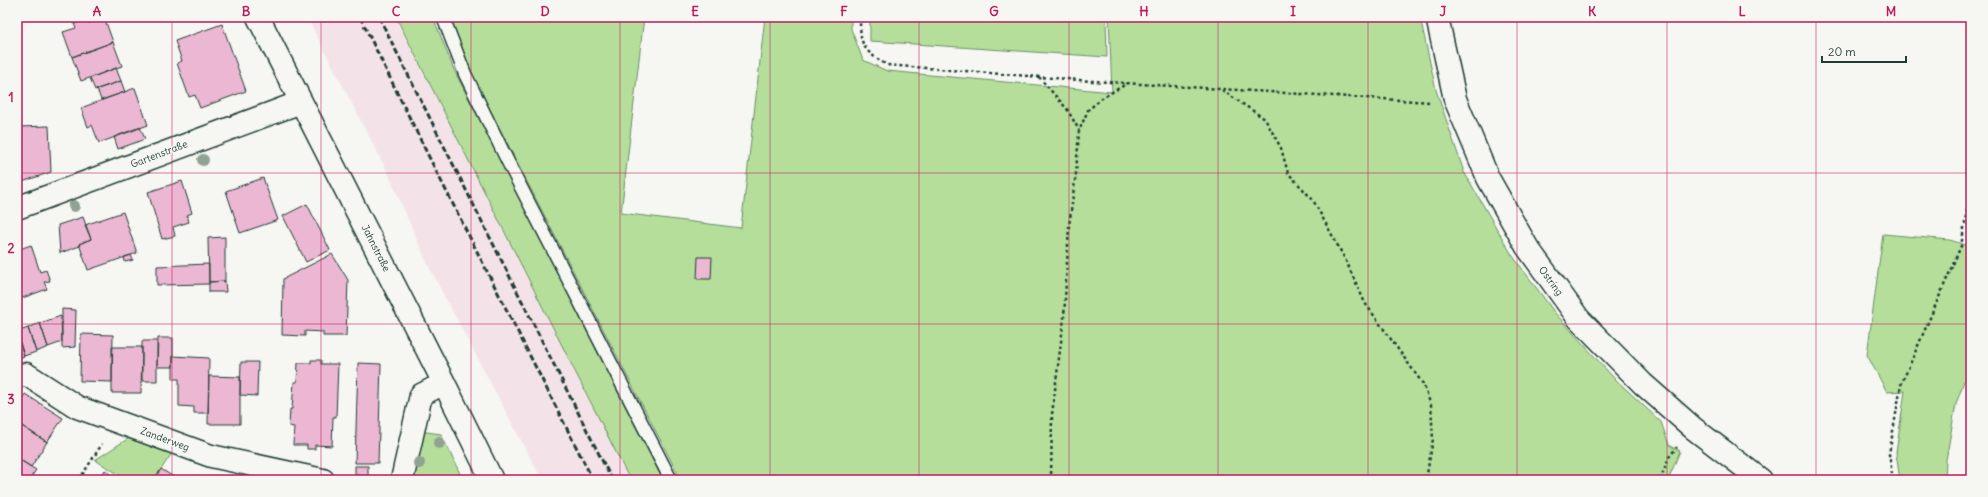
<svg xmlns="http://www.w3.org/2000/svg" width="1988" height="497" font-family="Delius,sans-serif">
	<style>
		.built { fill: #f3e3e8 }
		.green { fill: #b5de9a; stroke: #6a8e67 }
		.building { fill: #ecb7d2; stroke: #1f3d34 }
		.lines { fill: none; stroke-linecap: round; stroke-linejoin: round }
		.service-casing { stroke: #1f3d34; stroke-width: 15 }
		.minor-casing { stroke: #1f3d34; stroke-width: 25 }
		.path { stroke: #1f3d34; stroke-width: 2.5; stroke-dasharray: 3 3; stroke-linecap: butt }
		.service { stroke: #f6f6f2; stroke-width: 12 }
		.minor { stroke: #f6f6f2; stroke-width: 22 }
		.rail { stroke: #1f3d34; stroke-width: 3; stroke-dasharray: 6 3; stroke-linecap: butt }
		.tree { fill: #90a294 }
		.grid { fill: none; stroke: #c2185b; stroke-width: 1; stroke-opacity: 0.55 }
		.labels { text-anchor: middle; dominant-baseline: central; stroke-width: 3; stroke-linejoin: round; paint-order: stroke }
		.street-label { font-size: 10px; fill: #1f3d34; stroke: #f6f6f2 }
		.neatline { fill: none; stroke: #c2185b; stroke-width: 1.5 }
		.grid-label { font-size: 13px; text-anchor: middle; font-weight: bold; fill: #c2185b }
	</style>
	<rect width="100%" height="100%" fill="#f6f6f2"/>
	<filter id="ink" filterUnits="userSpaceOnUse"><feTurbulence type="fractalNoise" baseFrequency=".025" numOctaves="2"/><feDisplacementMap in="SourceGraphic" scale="8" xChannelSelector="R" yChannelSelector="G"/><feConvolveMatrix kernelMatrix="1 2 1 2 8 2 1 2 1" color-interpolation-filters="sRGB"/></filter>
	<g filter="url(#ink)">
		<path class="built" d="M307 17H395L630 480H542L428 265 387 171Z"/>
		<path class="green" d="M396 17H433L454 70 663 480H630Z
			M450 17H644L621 213 741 228 765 17H851V29L863 60 887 71 1112 92 1109 17H1420L1436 90 1464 172 1512 255 1555 313 1613 377 1661 422 1669 445 1680 451 1668 480H681L475 81Z
			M870 17H1106L1107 57 870 41Z
			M1883 234 1950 240 1971 247V361L1956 404 1946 460 1945 480H1900L1896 453 1905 391 1887 392 1867 355Z
			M420 431 441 434 463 480H410Z
			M129 438 172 453 154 480H128L95 460Z"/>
		<path class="building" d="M104 17 113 42 72 57 63 32 76 28 74 24 88 19 89 23Z
			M222 24 246 91 200 108 195 95 189 97 177 63 182 61 175 41Z
			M113 42 122 66 81 81 72 57Z
			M116 68 121 81 95 90 90 78Z
			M121 81 125 92 101 100 97 89Z
			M135 88 148 125 99 143 92 125 88 127 81 108Z
			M49 126 51 172 22 182 19 127Z
			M140 127 145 139 118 149 114 137Z
			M263 178 278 220 240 233 226 191Z
			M182 181 192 213 187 215 189 222 173 227 175 236 162 239 148 192Z
			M307 204 330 250 306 262 283 216Z
			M123 212 137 253 88 270 79 244 91 239 85 225Z
			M83 217 91 239 79 244 80 246 60 253 58 225Z
			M225 237V281L209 282 208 238Z
			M31 245 40 272 46 270 50 281 44 282 47 289 17 300V250Z
			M332 254 348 280 346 336H323V332L305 331V336L282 335 283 279Z
			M131 255 133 260 125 262 124 257Z
			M698 257H712L711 279H697Z
			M209 264V284L157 285V266Z
			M225 281 226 292H209V282Z
			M62 309 76 310 75 347 62 348Z
			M61 316 62 342 48 347 40 323Z
			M40 323 48 347 36 352 28 328Z
			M28 328 36 352 24 356 17 332Z
			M81 334 113 335 112 382 80 381Z
			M17 335 24 356 17 359Z
			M158 338H173V367H157Z
			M142 341H157V381H142Z
			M112 347H142L141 393H112Z
			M173 356 209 358 208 413H194V407L179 406V379H173Z
			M311 360H321V364H338L336 417H333L332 446 315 445V449H307V445H293L294 427 289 426 290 409H292L294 382H297L298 363H311Z
			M241 362H258L257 396 240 395Z
			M358 363 381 364 378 463H355Z
			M209 376 240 377V424H208Z
			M25 394 63 418 47 442 17 423V406Z
			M17 423 47 442 31 467 17 458Z
			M17 458 36 470 29 480H17Z
			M355 466H368V476L355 475Z
			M161 469 172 476 170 480H154Z
			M105 470 120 480H98Z
			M172 476 178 480H170Z"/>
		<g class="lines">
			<g class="service-casing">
				<path id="service" d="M443 17 465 74 511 168 671 480"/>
			</g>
			<g class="minor-casing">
				<path id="minor" d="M258 17 444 383 492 480
					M1437 17 1455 99 1488 178 1527 247 1579 319 1643 384 1693 428 1761 480
					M17 208 301 102
					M17 377 26 374 77 407 211 456 323 480
					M402 480 421 395 444 383"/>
			</g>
			<path class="path" d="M860 17C860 45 862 50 887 65L1092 81 1431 102
				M1039 77 1067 109 1079 130
				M1222 90 1265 119 1281 148 1288 173 1313 200 1345 259 1365 303 1423 384 1431 405 1433 439 1426 480
				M79 480 102 444
				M1051 480 1052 414 1064 318 1069 226 1076 173 1079 131 1088 110 1102 98 1128 83
				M1660 480 1669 457 1677 447
				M1893 480 1889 454 1901 385 1961 246 1971 187"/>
			<use href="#service" class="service"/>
			<use href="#minor" class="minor"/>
			<path class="rail" d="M360 17 428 155 593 480
				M379 17 612 480"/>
		</g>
		<g class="tree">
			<circle cx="203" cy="160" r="6"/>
			<circle cx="74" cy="206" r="6"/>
			<circle cx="439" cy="443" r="6"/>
			<circle cx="419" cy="463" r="6"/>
		</g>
	</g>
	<path class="grid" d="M172 17V480M321 17V480M471 17V480M620 17V480M770 17V480M919 17V480M1069 17V480M1218 17V480M1368 17V480M1517 17V480M1667 17V480M1816 17V480M17 173H1971M17 324H1971"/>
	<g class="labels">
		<g class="street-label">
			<text transform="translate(159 154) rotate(-21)">Gartenstraße</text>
			<text transform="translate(376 248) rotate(63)">Jahnstraße</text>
			<text transform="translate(1551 281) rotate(54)">Ostring</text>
			<text transform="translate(165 439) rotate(20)">Zanderweg</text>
		</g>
	</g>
	<rect width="1988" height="497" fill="none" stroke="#f6f6f2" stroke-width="44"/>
	<path d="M1822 56v6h84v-6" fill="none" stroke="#1f3d34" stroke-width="2"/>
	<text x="1828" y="56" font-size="12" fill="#1f3d34" stroke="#f6f6f2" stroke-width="3" paint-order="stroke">20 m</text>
	<rect x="22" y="22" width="1944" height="453" class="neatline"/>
	<g class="grid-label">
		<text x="97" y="16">A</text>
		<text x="246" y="16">B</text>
		<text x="396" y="16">C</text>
		<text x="545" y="16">D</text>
		<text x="695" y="16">E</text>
		<text x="844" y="16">F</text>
		<text x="994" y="16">G</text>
		<text x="1144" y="16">H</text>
		<text x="1293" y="16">I</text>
		<text x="1443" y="16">J</text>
		<text x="1592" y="16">K</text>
		<text x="1742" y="16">L</text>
		<text x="1891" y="16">M</text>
		<text x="11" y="102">1</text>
		<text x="11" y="253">2</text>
		<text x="11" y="404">3</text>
	</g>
</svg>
